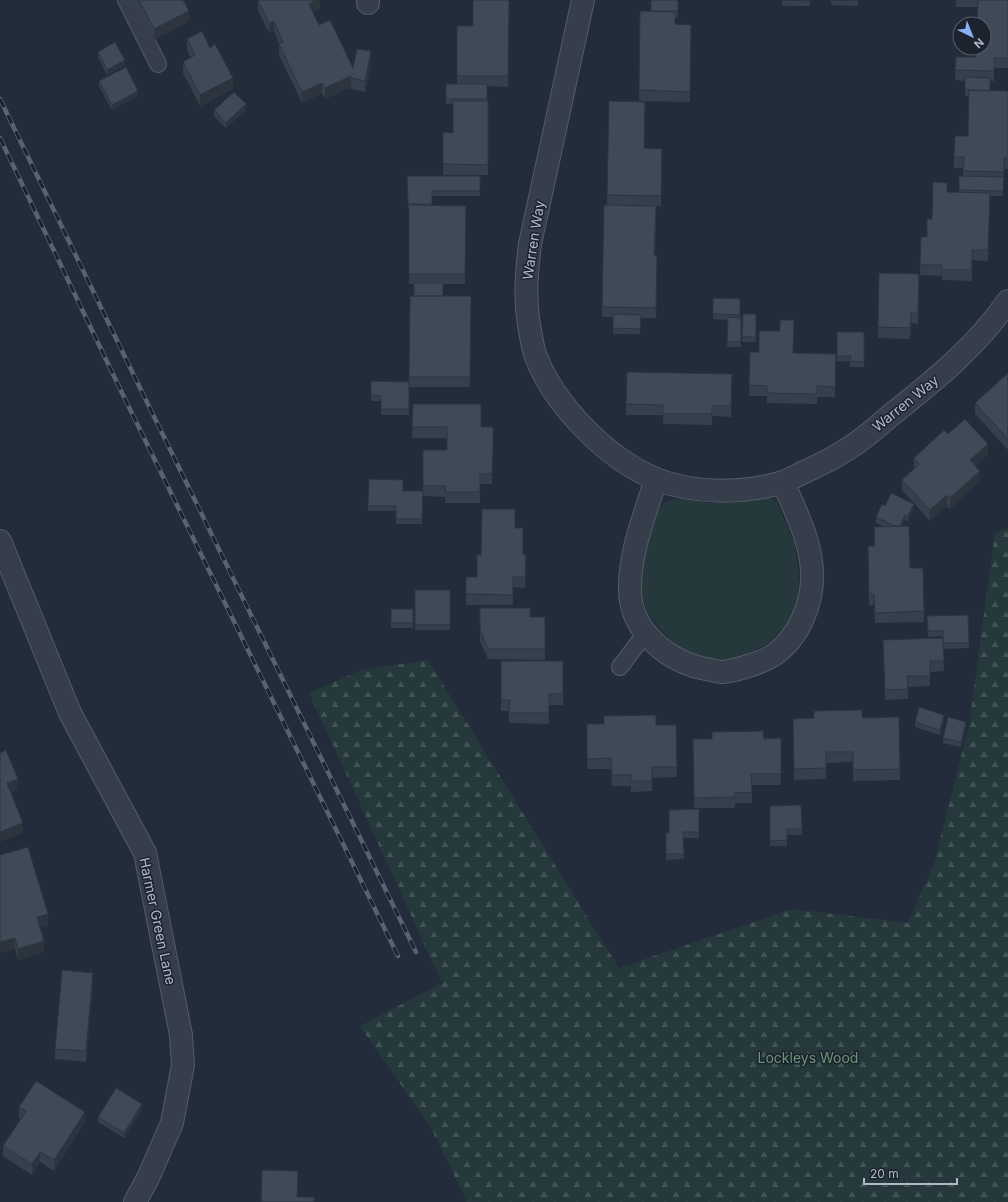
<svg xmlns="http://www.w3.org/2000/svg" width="1008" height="1202" font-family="Inter,sans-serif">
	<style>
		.grass { fill: #25383b }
		.forest { fill: url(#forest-firs) }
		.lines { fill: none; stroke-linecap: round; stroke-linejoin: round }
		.service-casing { stroke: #555c68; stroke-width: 18 }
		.minor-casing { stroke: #555c68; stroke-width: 24 }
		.service { stroke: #363e4b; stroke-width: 16 }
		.minor { stroke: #363e4b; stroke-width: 22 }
		.rail-casing { stroke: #596272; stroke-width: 4.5 }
		.rail { stroke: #1c232f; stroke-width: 3; stroke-dasharray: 9; stroke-linecap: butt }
		.wall { fill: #36404d }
		.shaded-wall { fill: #2c343e }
		.building { fill: #3f4a59; stroke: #2c343e }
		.labels { text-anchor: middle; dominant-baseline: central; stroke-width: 3; stroke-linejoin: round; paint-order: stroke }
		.street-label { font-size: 14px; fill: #b2b9c6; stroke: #1c232f }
		.park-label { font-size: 14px; fill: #699775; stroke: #1c232f }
	</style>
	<defs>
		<pattern id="forest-firs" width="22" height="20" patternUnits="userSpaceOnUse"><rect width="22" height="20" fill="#25383b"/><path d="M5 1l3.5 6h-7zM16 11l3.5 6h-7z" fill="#425356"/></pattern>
	</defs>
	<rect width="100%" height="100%" fill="#232c3a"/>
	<path class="grass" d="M768 497 777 502 795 544 798 571V600L787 625 767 644 743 656 724 660 696 656 677 646 659 628 647 612 639 584 646 549 659 508 666 502 677 498 709 503 738 502Z"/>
	<path class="forest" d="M1008 528V1202H467L431 1128 360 1026 442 983 309 693 361 670 428 660 619 968 792 909 908 923 934 863 969 725 995 532Z"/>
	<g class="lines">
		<g class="service-casing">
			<path id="service" d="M126 0 158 64
				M620 667 645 634"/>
		</g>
		<g class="minor-casing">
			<path id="minor" d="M583 0 530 244C526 277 524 303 531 336 532 342 533 348 535 354 553 404 607 459 656 479 693 494 745 494 783 482 789 480 796 476 802 473 818 466 834 458 849 448 864 439 878 426 891 415 934 381 977 346 1008 301
				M368 3V0
				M656 479C645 515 629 552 630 591 631 632 669 662 706 669 712 670 719 672 724 672 737 670 765 662 775 654 799 637 813 603 812 574 812 543 795 510 783 482
				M0 541 70 713 145 853 181 1035 183 1065 172 1123 148 1178 135 1202"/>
		</g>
		<use href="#service" class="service"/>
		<use href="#minor" class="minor"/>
		<g class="rail-casing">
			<path id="rail" d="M0 99 141 390 416 952
				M0 138 123 395 398 956"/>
		</g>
		<use href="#rail" class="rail"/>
	</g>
	<path class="wall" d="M133 0H183L189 21 154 40Z
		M258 0H320V9L313 12 319 25 353 68 371 62 365 92 351 89V87L325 99 322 93 302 103 279 55V44L274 31 269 33 258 11Z
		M509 0 508 87 487 86V101H488V175H443V132L453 133V104H446V84H457V26H473Z
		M678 0V17H675V25L691 36 690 102 639 101 640 11H651Z
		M782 0H810V6H782Z
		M831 0H858V6L831 5Z
		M956 0H1008V68H994V81H990V91H1008V169H1004L1003 196H990L988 261 972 260V281L942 280V276L920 275 921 237H927L932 219 947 192H959V190L963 176V168H954V157L968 136 969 96H965V81L955 80V70L976 57 978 7H956Z
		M187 39 233 89 200 106 183 73V62L191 58 187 50Z
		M98 52 125 65 107 75 98 57Z
		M99 81 138 96 112 110 99 86Z
		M214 110H246L226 128 214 116Z
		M644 148 662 149 661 206H656L655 255 657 266 656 318H641L640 334H613V317H602L604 205H607V195Z
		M407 176H480V196H432V205L466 206 465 284H443V296H471L470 387H409V415H381V401H371V381L409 382 410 296H414V284H409V209H408Z
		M879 273 919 284 918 324 911 323 910 339 878 338Z
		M713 298 740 299 741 347H727L728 320 713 319Z
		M743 314H756V342H742Z
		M837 332H864V367H850V362L837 361Z
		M750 352 836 354 835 397H817V404L767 403V396H749Z
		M1008 373V450L975 414V403Z
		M732 385 731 417 712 416V425L663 424V415H626V404Z
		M413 404 481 427H493L492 484H480V503H445V497L423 496V450H447V438H412Z
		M948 434 988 454 975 466 980 481 950 509 947 506 930 521 902 490V480L914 469V458Z
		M369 479 403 491H423L422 524H396V511H368Z
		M885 506 914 509 908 521 905 520 902 526 910 568 924 611V622L875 623 874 605H869L868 557 874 546V527H884L876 523V517Z
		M515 528 523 555H526L525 588 513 587V605H466V577H477L481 555Z
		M415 590H450V630H415Z
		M480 608 530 617H545V660L488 659 480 641Z
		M391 609H413V628H391Z
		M968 615 969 648 943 649 944 671 930 672V686L908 687V699L885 700 883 640 943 638V636L928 637 927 616Z
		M501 661H563V705H549V724L509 723V711H501Z
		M899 717 900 780 853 781V762L826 763V779L794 780 793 719Z
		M944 721 940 735 915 727V722Z
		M587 724 676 725 677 777 652 778V791L631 792V786H612L611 769H587Z
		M966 727 961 747 943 743V738Z
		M781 738V785H752V803H735V808H694L693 739Z
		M801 805 802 835H787V846H770V806Z
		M699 809V838H683L684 859 666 860V833H669Z
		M0 855 48 925 40 927 44 952 18 960 15 948 0 953Z
		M93 983 86 1062 55 1059V1049Z
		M19 1107 85 1122 54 1171 40 1162 32 1175 3 1156V1146L21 1119 19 1118Z
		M142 1110 124 1138 98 1122V1117Z"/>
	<path class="shaded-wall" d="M316 0H320V9L309 15V4Z
		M189 11V21L154 40V29Z
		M274 21V31L269 33V23Z
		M371 51V62L365 92V81Z
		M125 60V65L107 75V70Z
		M351 76V87L325 99V88Z
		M233 78V89L200 106V95Z
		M322 83V93L302 103V92Z
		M138 91V96L112 110V105Z
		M246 104V110L226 128V123Z
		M988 444V454L970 471V460Z
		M980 471V481L950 509V498Z
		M947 495V506L930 521V510Z
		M914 504V509L908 521V516Z
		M905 515V520L899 534V528Z
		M944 715V721L940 735V730Z
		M966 722V727L961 747V742Z
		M18 779V790L7 794V783Z
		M23 823V833L0 842V832Z
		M48 914V925L37 928V917Z
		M15 938V948L0 953V942Z
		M44 941V952L18 960V949Z
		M93 973V983L86 1062V1051Z
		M142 1104V1110L124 1138V1133Z
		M85 1112V1122L54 1171V1160Z
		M40 1152V1162L32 1175V1164Z"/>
	<path class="building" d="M139 0H183L189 11 154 29Z
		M258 0H316L309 4 319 25 330 20 353 68 357 49 371 51 365 81 351 78V76L325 88 322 83 302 92 279 44 283 42 274 21 269 23Z
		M473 0H509L508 76H457V26H473Z
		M651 0H678V11H651Z
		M782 0H810V1Z
		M831 0H858V1Z
		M978 0H1008V58H994V71L955 70 956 57H976V48H984V24H977Z
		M640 11 675 12V24L691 25 690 92 639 90Z
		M202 31 210 48 215 44 233 78 200 95 183 62 195 55 187 39Z
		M115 42 125 60 107 70 98 52Z
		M126 67 138 91 112 105 99 81Z
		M965 77 990 78V91L965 90Z
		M446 84H487V99H446Z
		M969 90 1008 91V158H1004V172L963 171 964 157H954L955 136H968Z
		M234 92 246 104 226 123 214 110Z
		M453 101H488V165L443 164V132L453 133Z
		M609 101 645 102 644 148 662 149 661 196 607 195Z
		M407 176H480V191H432V204H408Z
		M959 176 1004 177 1003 191 959 190Z
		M933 182 947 183V192L990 193 988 250H972V270H942V265H920L921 237H927V219H932Z
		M409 205 466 206 465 274H409Z
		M604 205 656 206 654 255H657L656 308 602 307Z
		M879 273 919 274 918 313H911L910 328 878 327Z
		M414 283H443V296H414Z
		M410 296H471L470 377H409Z
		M713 298 740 299V315L713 314Z
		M613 314 641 315 640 329 613 328Z
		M743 314H756V337H742Z
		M728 317 741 318V342H727Z
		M780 320H794L793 353 836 354 835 387 817 386V394L767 393V386L749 385 750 352H759V331H780Z
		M837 332H864V362L850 361 851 356H837Z
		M627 372 732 374 731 406H712V414H663V405L626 404Z
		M1008 373V439L975 403Z
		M371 381 409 382V409H381V396L371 395Z
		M413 404H481V427H493V451L492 474H480V492H445L446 486H423V450H447V427H412Z
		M965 419 988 444 970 460 980 471 950 498 947 495 930 510 902 480 919 464 914 458 944 430 948 434Z
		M369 479 403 480V491H423L422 519H396V506H368Z
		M891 493 914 504 908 516 905 515 900 526H895L876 517 882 504 885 506Z
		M482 509H515V528H523V555H526L525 577H513V595L466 594V577H477V555H481Z
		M909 526 910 568H923L924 611 875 613 874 594H869L868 546H875L874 527Z
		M415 590H450V625H415Z
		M480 608H530V617H545V649H488L480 630Z
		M391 609H413V623H391Z
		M968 615 969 643H943V631H928L927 616Z
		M943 638 944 661H930V676H907L908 689 885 690 883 640Z
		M501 661H563V694H549V713H509L510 700H501Z
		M919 707 944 715 940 730 915 722Z
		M862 710V718L899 717 900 769 853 770V752H826V768L794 769 793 719 814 718V711Z
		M656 715V725H676L677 767H652V781H631V775H612L611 758 587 759V724H604V716Z
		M948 717 966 722 961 742 943 738Z
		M763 731 764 739 781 738V774H751L752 792 735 793V797L694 798 693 739H712V732Z
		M6 750 18 779 7 783 23 823 0 832V753Z
		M801 805 802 829H787V840L770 841V806Z
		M699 809V832H683L684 854H666V833H669V810Z
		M28 847 48 914 37 917 44 941 18 949 15 938 0 942V855Z
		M62 970 93 973 86 1051 55 1049Z
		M36 1081 85 1112 54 1160 40 1152 32 1164 3 1146 26 1111 19 1107Z
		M116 1088 142 1104 124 1133 98 1117Z
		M262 1170 298 1171 297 1197H314V1202H261Z"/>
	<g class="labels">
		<g class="street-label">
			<text transform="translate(533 240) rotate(-81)">Warren Way</text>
			<text transform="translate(905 403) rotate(-39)">Warren Way</text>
			<text transform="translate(158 921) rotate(78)">Harmer Green Lane</text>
		</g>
		<g class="park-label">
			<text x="808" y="1057">Lockleys Wood</text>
		</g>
	</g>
	<g transform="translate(972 36) rotate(137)"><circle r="19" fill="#1c232f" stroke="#585f6b"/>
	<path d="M0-3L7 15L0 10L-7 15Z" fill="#88aef5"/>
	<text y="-6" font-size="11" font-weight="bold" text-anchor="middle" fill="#b2b9c6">N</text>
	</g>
	<path d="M864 1178v6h93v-6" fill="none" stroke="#b2b9c6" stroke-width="2"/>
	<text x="870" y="1178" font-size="12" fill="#b2b9c6" stroke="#1c232f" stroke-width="3" paint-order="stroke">20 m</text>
</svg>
